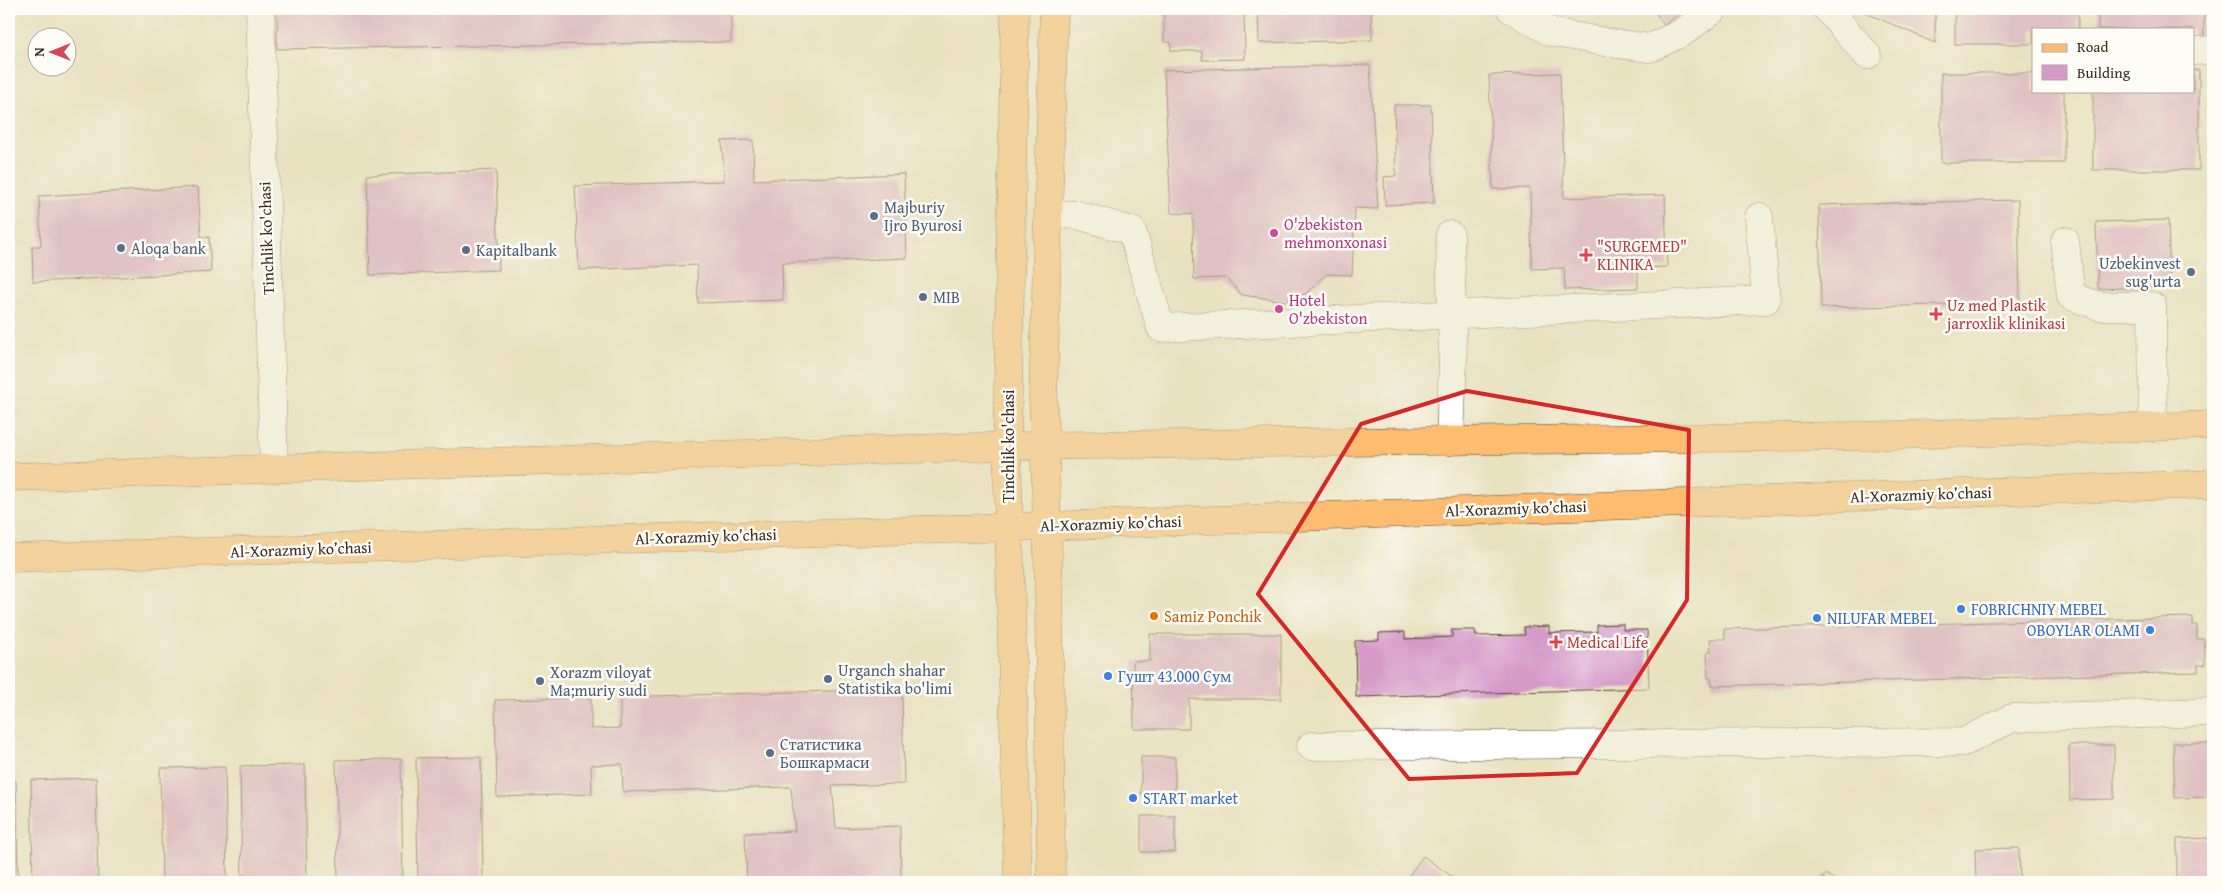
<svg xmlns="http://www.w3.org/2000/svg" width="2222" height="891" font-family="'Gentium Book Plus',serif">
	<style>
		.building { fill: #d59ac8 }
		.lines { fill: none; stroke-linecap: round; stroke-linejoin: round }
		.minor-casing { stroke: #554636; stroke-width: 29 }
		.major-casing { stroke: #554636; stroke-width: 29 }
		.minor { stroke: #fff; stroke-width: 28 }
		.major { stroke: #fdbc70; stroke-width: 28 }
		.marked { fill: none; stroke: #d62828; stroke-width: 4; stroke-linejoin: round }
		.service-dot { fill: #5c6f8a; stroke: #fdfcf7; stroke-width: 2 }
		.hotel-dot { fill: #d1479c; stroke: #fdfcf7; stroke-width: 2 }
		.health-dot { fill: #e0444e; stroke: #fdfcf7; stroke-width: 2 }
		.shop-dot { fill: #3f7fe0; stroke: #fdfcf7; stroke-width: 2 }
		.food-dot { fill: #e8710a; stroke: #fdfcf7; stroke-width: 2 }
		.labels { text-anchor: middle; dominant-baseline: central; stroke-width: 5; stroke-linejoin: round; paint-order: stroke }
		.service-label { font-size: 16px; fill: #4e5e75; stroke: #fdfcf7; text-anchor: start }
		.hotel-label { font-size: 16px; fill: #b23c85; stroke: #fdfcf7; text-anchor: start }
		.street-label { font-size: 16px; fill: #3b2a1e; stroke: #fdfcf7 }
		.health-label { font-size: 16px; fill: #be3a42; stroke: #fdfcf7; text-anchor: start }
		.shop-label { font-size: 16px; fill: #366cbe; stroke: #fdfcf7; text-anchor: start }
		.food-label { font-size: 16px; fill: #c56008; stroke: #fdfcf7; text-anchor: start }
	</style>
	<rect width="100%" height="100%" fill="#fdfcf7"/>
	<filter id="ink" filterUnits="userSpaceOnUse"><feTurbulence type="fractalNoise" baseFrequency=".02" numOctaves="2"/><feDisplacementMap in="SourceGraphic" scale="10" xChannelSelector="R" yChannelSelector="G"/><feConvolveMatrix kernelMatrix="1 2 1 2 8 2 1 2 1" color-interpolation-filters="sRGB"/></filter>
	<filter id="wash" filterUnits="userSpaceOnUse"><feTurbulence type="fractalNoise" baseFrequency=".0096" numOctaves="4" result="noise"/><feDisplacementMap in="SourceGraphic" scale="20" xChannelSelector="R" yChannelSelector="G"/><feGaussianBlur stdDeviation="1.12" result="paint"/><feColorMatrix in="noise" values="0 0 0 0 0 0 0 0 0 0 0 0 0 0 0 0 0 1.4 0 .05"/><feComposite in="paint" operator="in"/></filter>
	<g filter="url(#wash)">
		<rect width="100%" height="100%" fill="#e9e2c1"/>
		<g id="blocks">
			<path class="building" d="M277 9H731V42L277 49Z
				M1164 9H1244L1245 59 1202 60V51H1171V42H1164Z
				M1258 9H1371L1372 40 1259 43Z
				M1653 9H1686L1664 25Z
				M1857 9H1935V43Z
				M1955 9H2078V29H2033V44H1955Z
				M2098 9H2204V39H2193V29H2098Z
				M1370 65 1378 209 1355 208 1352 275 1327 274 1305 294 1286 301 1242 295 1226 278 1194 279 1193 214 1171 213 1164 70Z
				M2193 70H2199V170H2093V91H2193Z
				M1560 73 1564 198 1665 195 1667 267 1638 268V288L1565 290 1564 268 1532 269 1530 188 1493 189 1489 75Z
				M1941 73H2033V91H2064V163H1941Z
				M1394 105H1431L1434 203 1385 205 1384 177 1396 176Z
				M753 140 754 180 904 174 907 258 782 263 783 300 698 303 697 265 579 270 575 186 724 181 722 141Z
				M496 170 499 270 370 275 367 175Z
				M198 187 201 237H209L211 272 33 282 32 246H41L39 196Z
				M2018 200 2020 303 1821 308 1819 205Z
				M2168 220 2170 286 2098 289 2096 222Z
				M2193 617V625H2197V639H2204L2205 665H2198V672L1712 686 1711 678H1708L1707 652H1711L1710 639H1725L1724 629Z
				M1623 624V630H1647L1649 688 1356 697 1355 641 1379 640V633L1405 632V639L1452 637V630H1475L1476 636 1525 635 1524 627 1549 626V633L1597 632V625Z
				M1150 634H1281V699H1189V729H1134L1133 661H1150Z
				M902 689 904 784 832 786 836 828 900 826 901 882H747L745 833 795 831 791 787 623 792 622 764 591 765 592 794 497 797 495 700 591 698V729L620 728V697Z
				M2173 743H2213V797L2175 798Z
				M2069 745H2114V799L2070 800Z
				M481 757 483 882H418L416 758Z
				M1141 757H1175V794H1141Z
				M401 759 403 882H338L336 760Z
				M305 765 307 882H242L240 766Z
				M225 767 227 882H162L160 768Z
				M96 778 98 882H33L31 780Z
				M9 781H16L18 882H9Z
				M1141 816H1175V852H1141Z
				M2213 838V882H2177V839Z
				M2019 848 2020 882H1976L1975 849Z
				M1423 856 1454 878 1451 882H1404Z
				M1826 874 1837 882H1820Z"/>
		</g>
	</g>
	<g filter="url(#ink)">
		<use href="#blocks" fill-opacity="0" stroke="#554636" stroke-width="1"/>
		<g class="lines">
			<g class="minor-casing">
				<path id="minor" d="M260 9 274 468
					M1511 9 1551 32 1610 43 1650 48 1683 32 1714 9
					M1827 9 1867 55
					M2193 51 2213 50
					M1050 214 1078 215 1132 231 1161 328 1766 300 1759 217
					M1450 235 1453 359 1450 441
					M2065 241 2071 296 2099 306H2152L2153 427
					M1311 746 1964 742 2012 718 2213 712"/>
			</g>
			<g class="major-casing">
				<path id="major" d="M1015 9 1007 446 1018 882
					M9 477 1007 446 1864 436 2213 425
					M9 558 1046 526 2213 484
					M1051 882 1049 587 1043 399 1054 9"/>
			</g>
			<use href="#minor" class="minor"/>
			<use href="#major" class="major"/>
		</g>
	</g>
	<path d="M0 0H2222V891H0ZM1467 391 1689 430 1687 600 1577 773 1409 779 1258 594 1361 424Z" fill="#e9e2c1" fill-opacity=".55" fill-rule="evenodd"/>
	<path class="marked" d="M1467 391 1689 430 1687 600 1577 773 1409 779 1258 594 1361 424Z"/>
	<g class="service-dot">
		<circle cx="874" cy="216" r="5"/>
		<circle cx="121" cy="248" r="5"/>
		<circle cx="466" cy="250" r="5"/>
		<circle cx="2191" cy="272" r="5"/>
		<circle cx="923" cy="297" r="5"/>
		<circle cx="828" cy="679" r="5"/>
		<circle cx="540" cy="681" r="5"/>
		<circle cx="770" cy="753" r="5"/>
	</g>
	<g class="hotel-dot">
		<circle cx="1274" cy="233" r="5"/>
		<circle cx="1279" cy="309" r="5"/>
	</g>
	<g class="health-dot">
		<path d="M1583.5 247.5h5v5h5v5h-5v5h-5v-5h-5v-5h5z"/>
		<path d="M1933.5 306.5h5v5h5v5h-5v5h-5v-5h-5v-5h5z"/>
		<path d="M1553.5 634.5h5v5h5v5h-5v5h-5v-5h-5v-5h5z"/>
	</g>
	<g class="shop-dot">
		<circle cx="1961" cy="609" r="5"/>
		<circle cx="1817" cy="618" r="5"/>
		<circle cx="2150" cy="630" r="5"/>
		<circle cx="1108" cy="676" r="5"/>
		<circle cx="1133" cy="798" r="5"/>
	</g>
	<circle class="food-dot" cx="1154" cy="616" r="5"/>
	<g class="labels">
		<g class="service-label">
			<text x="884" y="207">Majburiy<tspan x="884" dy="18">Ijro Byurosi</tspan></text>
			<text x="131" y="248">Aloqa bank</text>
			<text x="476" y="250">Kapitalbank</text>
			<text x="2181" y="263" text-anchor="end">Uzbekinvest<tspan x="2181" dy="18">sug'urta</tspan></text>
			<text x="933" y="297">MIB</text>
			<text x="838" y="670">Urganch shahar<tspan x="838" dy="18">Statistika bo'limi</tspan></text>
			<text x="550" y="672">Xorazm viloyat<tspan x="550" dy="18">Ma;muriy sudi</tspan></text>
			<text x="780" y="744">Статистика<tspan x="780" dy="18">Бошкармаси</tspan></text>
		</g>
		<g class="hotel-label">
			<text x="1284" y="224">O'zbekiston<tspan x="1284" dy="18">mehmonxonasi</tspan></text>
			<text x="1289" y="300">Hotel<tspan x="1289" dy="18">O'zbekiston</tspan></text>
		</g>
		<g class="street-label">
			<text transform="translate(266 238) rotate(-92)">Tinchlik ko'chasi</text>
			<text transform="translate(1008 446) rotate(-90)">Tinchlik ko'chasi</text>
			<text transform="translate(1921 494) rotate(-2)">Al-Xorazmiy ko’chasi</text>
			<text transform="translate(1516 508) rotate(-2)">Al-Xorazmiy ko’chasi</text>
			<text transform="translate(1111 523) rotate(-2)">Al-Xorazmiy ko’chasi</text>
			<text transform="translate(706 536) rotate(-2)">Al-Xorazmiy ko’chasi</text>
			<text transform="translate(301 549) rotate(-2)">Al-Xorazmiy ko’chasi</text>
		</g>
		<g class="health-label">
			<text x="1597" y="246">"SURGEMED"<tspan x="1597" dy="18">KLINIKA</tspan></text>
			<text x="1947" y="305">Uz med Plastik<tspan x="1947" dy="18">jarroxlik klinikasi</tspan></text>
			<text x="1567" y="642">Medical Life</text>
		</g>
		<g class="shop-label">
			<text x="1971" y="609">FOBRICHNIY MEBEL</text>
			<text x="1827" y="618">NILUFAR MEBEL</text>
			<text x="2140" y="630" text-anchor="end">OBOYLAR OLAMI</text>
			<text x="1118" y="676">Гушт 43.000 Сум</text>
			<text x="1143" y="798">START market</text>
		</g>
		<g class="food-label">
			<text x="1164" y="616">Samiz Ponchik</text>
		</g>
	</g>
	<rect width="2222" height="891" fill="none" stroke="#fdfcf7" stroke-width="30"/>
	<rect x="2032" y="28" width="162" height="65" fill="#fdfcf7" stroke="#afa8a0"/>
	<rect x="2042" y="44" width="25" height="8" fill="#fdbc70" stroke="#afa8a0"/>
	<text x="2077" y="52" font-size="15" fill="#3b2a1e">Road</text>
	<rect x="2042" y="65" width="25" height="15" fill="#d59ac8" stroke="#afa8a0"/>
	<text x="2077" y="78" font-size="15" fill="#3b2a1e">Building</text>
	<g transform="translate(52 52) rotate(270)"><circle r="24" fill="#fdfcf7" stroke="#afa8a0"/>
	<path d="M0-4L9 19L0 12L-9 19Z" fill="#d1495b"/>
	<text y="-8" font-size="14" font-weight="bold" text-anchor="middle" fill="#3b2a1e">N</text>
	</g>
</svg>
